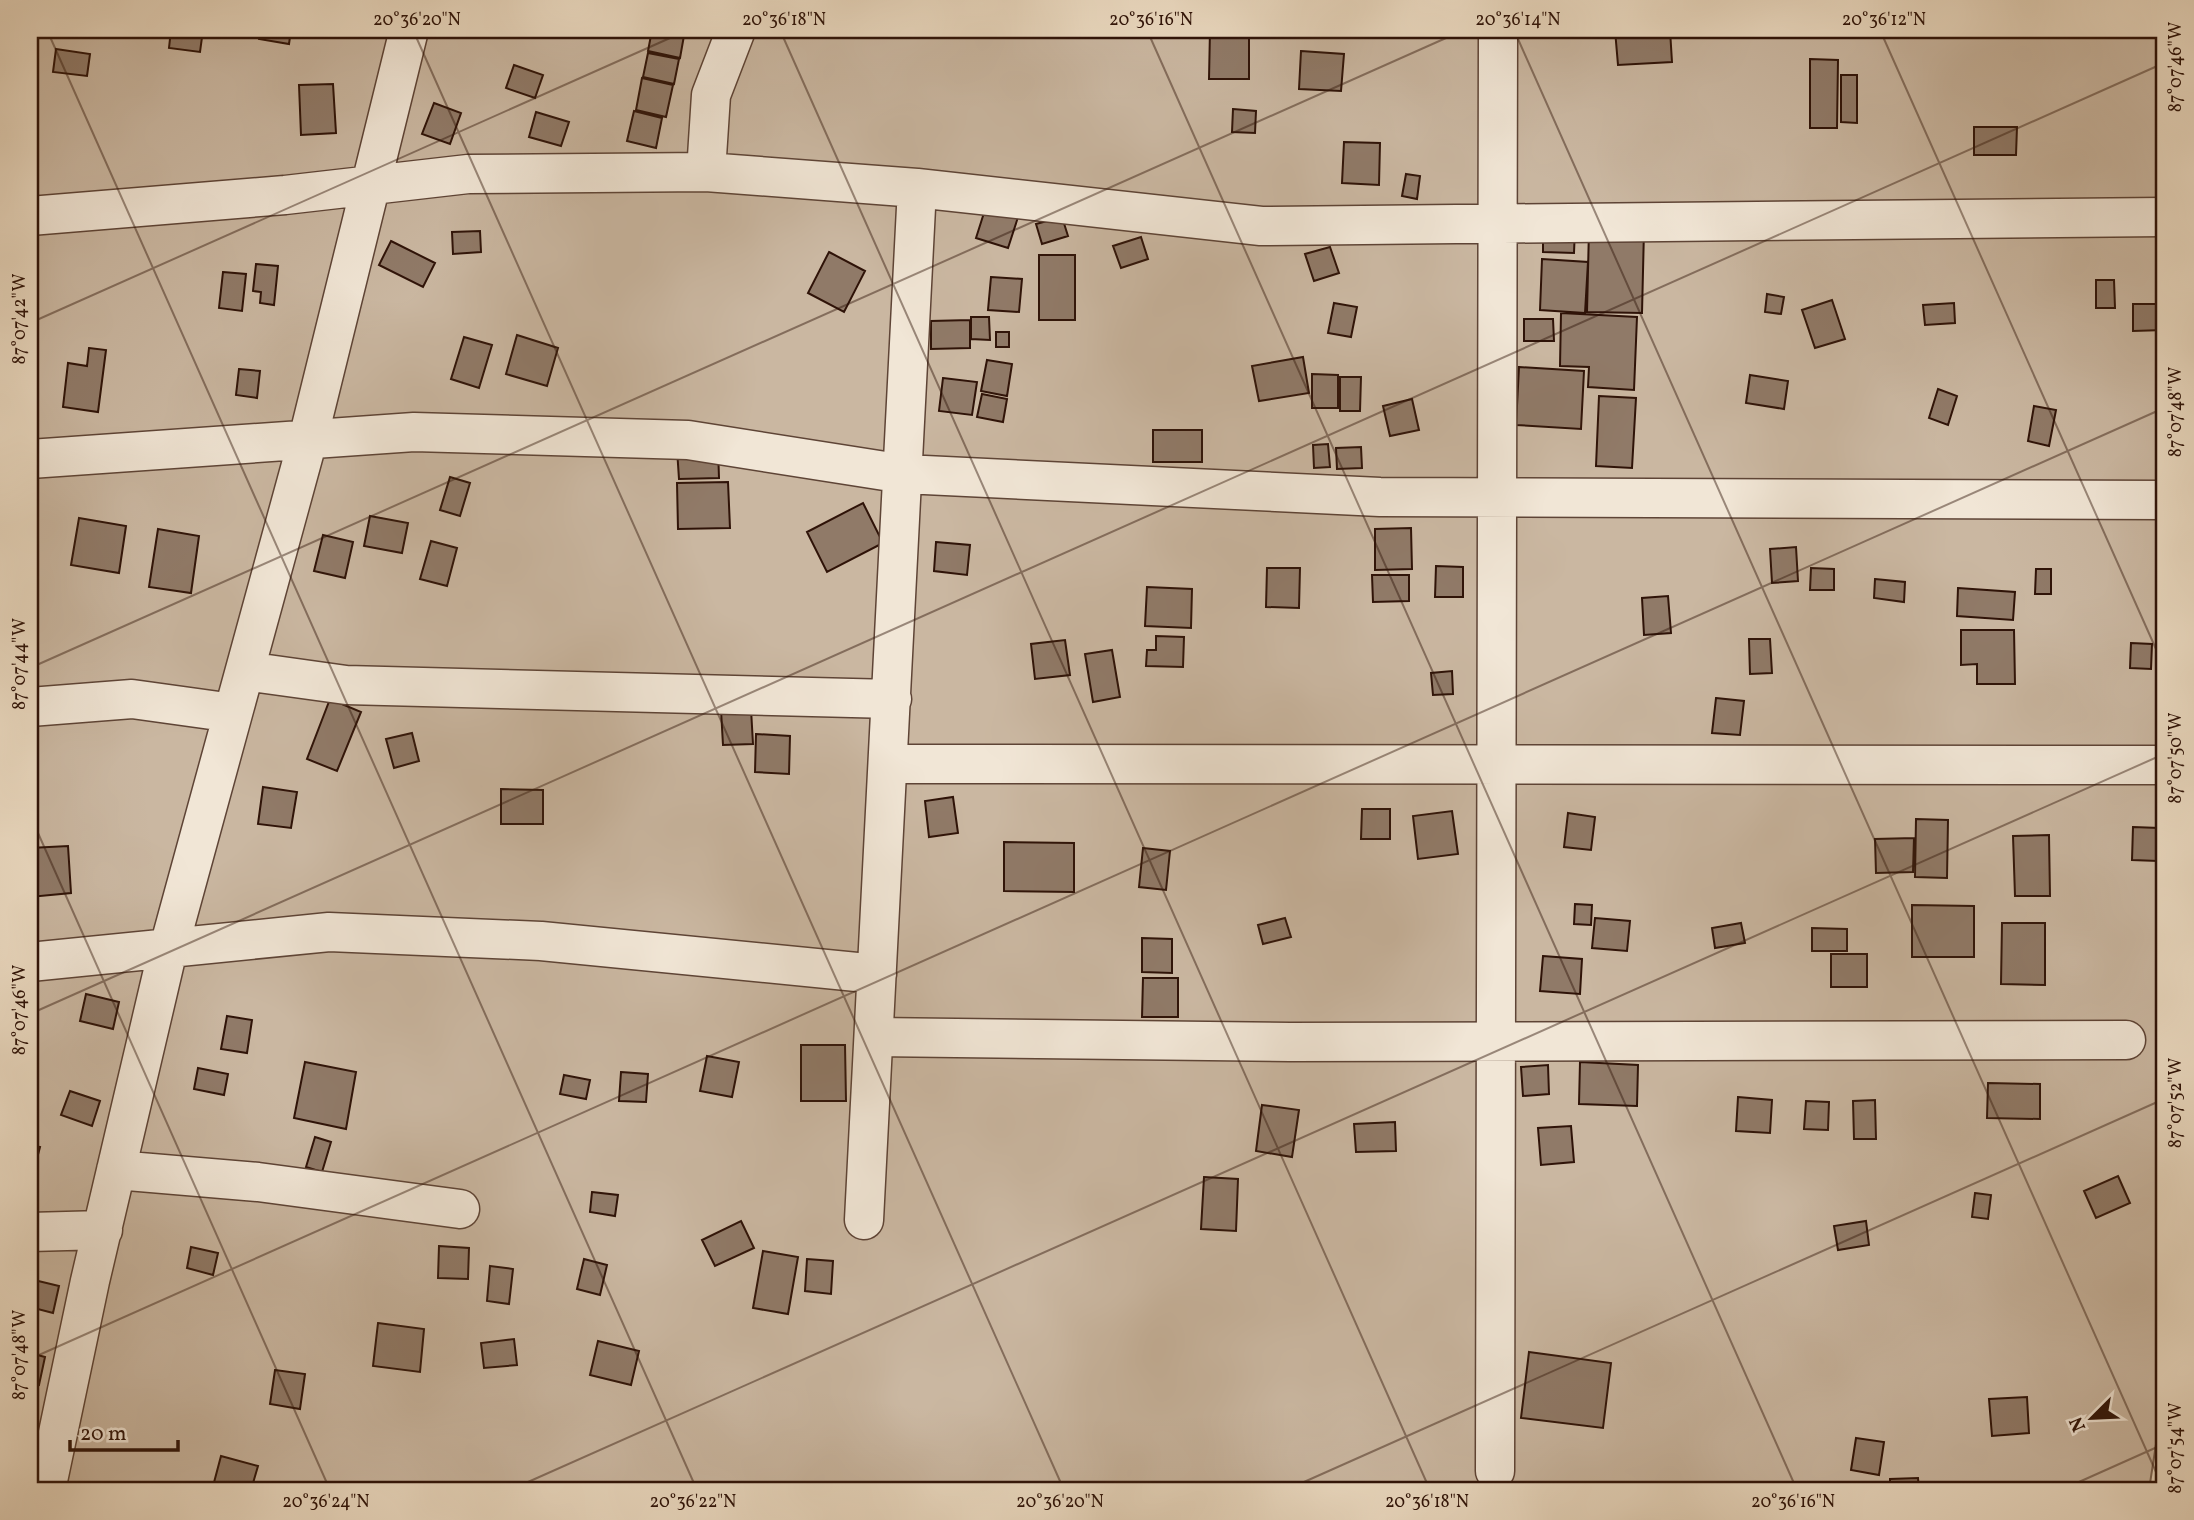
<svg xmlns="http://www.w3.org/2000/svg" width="2194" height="1520" font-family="Vollkorn,serif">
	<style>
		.green { fill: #cab7a1; stroke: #7c6554; stroke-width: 2 }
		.building { fill: #907a68; stroke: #2f1308; stroke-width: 2 }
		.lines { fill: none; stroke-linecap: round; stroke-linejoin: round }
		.minor-casing { stroke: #5e4436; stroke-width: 41 }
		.minor { stroke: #f1e6d6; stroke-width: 38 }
		.ticks { fill: none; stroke: #2f1308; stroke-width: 2; stroke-opacity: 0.45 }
		.neatline { fill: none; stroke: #2f1308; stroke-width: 2.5 }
		.ticks-label { font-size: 18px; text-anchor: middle; fill: #2f1308 }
	</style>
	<rect width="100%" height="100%" fill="#ead9c0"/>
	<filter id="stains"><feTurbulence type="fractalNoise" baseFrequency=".00286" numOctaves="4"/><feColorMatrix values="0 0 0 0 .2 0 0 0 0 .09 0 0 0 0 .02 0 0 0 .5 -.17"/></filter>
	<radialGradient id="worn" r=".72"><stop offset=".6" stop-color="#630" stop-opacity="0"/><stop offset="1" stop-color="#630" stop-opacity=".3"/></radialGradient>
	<path class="green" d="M30 30H2164V1392L2149 1490H30Z"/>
	<path class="building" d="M171 30H203L200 52 169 48Z
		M260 30H291L289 44 259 39Z
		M652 30H685L680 58 648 51Z
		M1210 30H1249V79H1209Z
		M1615 30H1670L1672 62 1618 65Z
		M56 49 90 54 87 76 53 72Z
		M1301 51 1344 54 1341 91 1299 89Z
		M648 53 679 59 674 84 643 77Z
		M1810 59 1838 60 1837 128H1810Z
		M514 65 543 75 535 98 506 88Z
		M1841 75H1857V123L1841 122Z
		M642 78 673 85 666 117 636 110Z
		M333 84 336 133 301 135 299 85Z
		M434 103 461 113 450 144 422 134Z
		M1233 109 1256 111 1255 133 1232 132Z
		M634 111 662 118 656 148 627 141Z
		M536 112 569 122 561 146 529 137Z
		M1974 127H2017L2016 155H1974Z
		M1344 142 1380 143 1379 185 1342 183Z
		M1406 174 1420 176 1417 199 1402 196Z
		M989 197 1021 208 1008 248 976 238Z
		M1062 217 1068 236 1042 244 1036 224Z
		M1543 227 1575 228 1574 253 1543 252Z
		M1589 229 1644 230 1642 313 1587 312Z
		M480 231 481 252 453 254 452 232Z
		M1141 237 1148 259 1121 268 1113 246Z
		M391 241 435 263 423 287 379 265Z
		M1330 247 1339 273 1314 281 1305 254Z
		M829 252 865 271 844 312 808 293Z
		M1039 255H1075V320H1039Z
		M1542 259 1588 262 1585 313 1540 310Z
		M256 264 278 266 274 305 260 303 261 292 253 291Z
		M223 272 246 274 242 311 219 308Z
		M991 277 1022 279 1019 312 988 310Z
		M2096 280H2114L2115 308H2096Z
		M1767 294 1784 297 1781 314 1765 312Z
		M1832 300 1845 339 1815 348 1802 310Z
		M1334 303 1357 307 1351 337 1328 333Z
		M1954 303 1955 323 1925 325 1923 305Z
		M2133 304H2164V330L2133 331Z
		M1561 313 1637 317 1634 390 1588 387 1589 367 1560 366Z
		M971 317H989L990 340 971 339Z
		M1524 319H1553L1554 341H1524Z
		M970 320V348L931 349V321Z
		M996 332H1009V347H996Z
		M517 335 558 348 547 386 506 374Z
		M464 337 492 345 479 388 451 379Z
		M89 348 106 350 98 412 63 407 68 363 87 366Z
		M1303 357 1309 393 1259 401 1252 366Z
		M987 360 1012 364 1007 396 981 391Z
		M1519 367 1584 371 1581 429 1516 425Z
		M239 369 260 371 257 398 236 395Z
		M1312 374 1338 375V408H1312Z
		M1750 375 1788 381 1784 409 1746 403Z
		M1340 377H1361L1360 411H1340Z
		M943 378 977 382 972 415 939 411Z
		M1938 389 1957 396 1948 425 1929 418Z
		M982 394 1007 399 1003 422 977 417Z
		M1599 396 1636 398 1632 468 1596 466Z
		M1412 399 1419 430 1390 436 1383 406Z
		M2034 406 2056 410 2049 446 2028 441Z
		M1153 430H1202V462H1153Z
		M1328 444 1330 467 1314 468 1313 445Z
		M1361 447 1362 468 1337 469 1336 448Z
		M718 448 719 478 679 479 677 449Z
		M450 477 470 483 460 516 440 510Z
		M728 482 730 528 678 529 677 483Z
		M863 503 883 543 827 572 807 532Z
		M370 516 408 523 402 553 364 546Z
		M79 518 126 526 119 573 71 565Z
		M1411 528 1412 569 1375 570V529Z
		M158 529 199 536 191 593 149 587Z
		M323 535 353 542 345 578 314 571Z
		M431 541 457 548 447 586 420 579Z
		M936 542 970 545 967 575 934 571Z
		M1796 547 1798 581 1772 583 1770 549Z
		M1436 566 1463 567V597H1435Z
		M1267 568H1300L1299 608 1266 607Z
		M1811 568 1834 569V590H1810Z
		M2036 569H2051V594H2035Z
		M1372 575H1409V601L1373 602Z
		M1875 579 1905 582 1904 602 1874 598Z
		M1147 587 1192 589 1191 628 1145 626Z
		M1958 588 2015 592 2013 620 1957 616Z
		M1668 596 1671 633 1644 635 1642 598Z
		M1961 630H2014L2015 684H1977V664L1961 665Z
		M1156 636 1184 637 1183 667 1146 666 1147 650H1156Z
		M1749 639H1770L1772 673 1750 674Z
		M1065 640 1070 675 1035 679 1031 644Z
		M2131 643 2152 644 2151 669 2130 668Z
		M1112 650 1120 697 1093 702 1085 654Z
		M1452 671 1453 694 1433 695 1431 673Z
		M1716 698 1744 701 1740 735 1712 733Z
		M330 699 361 712 337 771 307 759Z
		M751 709 753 744 723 745 721 710Z
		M412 733 419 761 394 768 386 739Z
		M756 734 790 736 789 774 755 772Z
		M263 787 297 792 291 828 258 824Z
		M501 789 543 790V824H501Z
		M953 797 958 833 929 837 925 801Z
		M1362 809H1390V839H1361Z
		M1452 811 1458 854 1418 859 1413 816Z
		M1568 813 1595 817 1591 850 1564 847Z
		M1916 819 1948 820 1947 878 1915 877Z
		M2133 827 2159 828 2158 861 2132 860Z
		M2049 835 2050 896H2015L2013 836Z
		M1914 838 1913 872 1876 873 1875 839Z
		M1004 842 1074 843V892L1004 891Z
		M68 846 71 893 30 897V848Z
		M1143 848 1170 851 1166 890 1139 887Z
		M1575 904 1592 905 1591 925 1574 924Z
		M1912 905 1974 906V957H1912Z
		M1285 918 1291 937 1263 944 1258 925Z
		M1595 918 1630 921 1627 951 1592 948Z
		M1741 923 1745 943 1715 948 1712 928Z
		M2002 923H2045V985L2001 984Z
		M1812 928 1847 929V951H1812Z
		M1142 938 1172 939V973L1142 972Z
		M1831 954H1867V987H1831Z
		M1543 956 1582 959 1580 994 1540 991Z
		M1143 978H1178V1017H1142Z
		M86 994 119 1002 113 1029 80 1021Z
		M227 1016 252 1020 247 1053 221 1049Z
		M801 1045H845L846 1101H801Z
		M707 1056 739 1062 732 1097 700 1091Z
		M305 1062 356 1072 346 1129 294 1118Z
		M1580 1062 1638 1065 1637 1106 1579 1104Z
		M1548 1065 1549 1094 1523 1096 1521 1067Z
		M198 1068 228 1074 224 1095 194 1089Z
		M621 1072 648 1074 646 1102 619 1101Z
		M564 1075 590 1080 586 1099 560 1094Z
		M1988 1083 2040 1084V1119L1987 1118Z
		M70 1091 100 1101 92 1126 61 1115Z
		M1738 1097 1772 1100 1770 1133 1736 1131Z
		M1875 1100 1876 1139H1854L1853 1101Z
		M1806 1101 1829 1102 1828 1130 1804 1129Z
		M1262 1105 1299 1110 1292 1157 1256 1151Z
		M1395 1122 1396 1151 1356 1152 1354 1124Z
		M1571 1126 1574 1162 1541 1165 1538 1128Z
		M315 1137 331 1142 322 1172 306 1167Z
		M30 1145 40 1147 33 1174 30 1173Z
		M2118 1176 2130 1203 2096 1218 2084 1191Z
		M1204 1177 1238 1179 1236 1231 1201 1229Z
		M592 1192 618 1195 615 1216 590 1212Z
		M1975 1193 1991 1195 1988 1219 1972 1217Z
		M741 1221 754 1248 715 1266 702 1240Z
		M1866 1221 1869 1245 1838 1250 1834 1226Z
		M439 1246 469 1248 468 1279 438 1278Z
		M191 1247 218 1253 213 1275 187 1268Z
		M763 1251 798 1257 788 1314 753 1308Z
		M584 1259 607 1265 600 1295 577 1289Z
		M807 1259 833 1261 831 1294 805 1291Z
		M490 1266 513 1269 509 1304 487 1301Z
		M30 1279 59 1286 53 1313 30 1307Z
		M378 1323 424 1329 420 1372 373 1366Z
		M514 1339 517 1365 484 1368 481 1343Z
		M598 1341 639 1351 631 1385 590 1375Z
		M1529 1352 1611 1363 1603 1428 1521 1418Z
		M30 1353 45 1357 39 1385 30 1382Z
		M275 1370 305 1374 300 1409 270 1404Z
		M2027 1397 2029 1433 1992 1436 1989 1399Z
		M1856 1438 1884 1442 1879 1475 1851 1470Z
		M221 1456 258 1466 251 1490H212Z
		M1918 1478 1919 1490H1890V1479Z"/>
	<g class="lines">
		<g class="minor-casing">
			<path id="minor" d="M706 172 711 95 736 30
				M30 216 285 195 468 174 706 172 917 188 1261 226 2164 217
				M30 459 414 432 688 440 904 474 1380 497 2164 500
				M245 671 346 685 892 699
				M30 707 132 699 233 713
				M889 764 2164 765
				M30 962 329 932 541 941 877 974
				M874 1037 1290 1042 2126 1040
				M116 1170 258 1182 460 1209
				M864 1220 917 188
				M30 1232 103 1230
				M1495 1471 1498 30
				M46 1490 90 1281 165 962 307 443 409 30"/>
		</g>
		<use href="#minor" class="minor"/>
	</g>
	<path class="ticks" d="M47 30 697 1490M413 30 1064 1490M780 30 1430 1490M1147 30 1797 1490M1514 30 2164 1490M1880 30 2164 667M30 323 688 30M30 668 1464 30M30 815 330 1490M30 1014 2164 63M30 1359 2164 408M510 1490 2164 754M1286 1490 2164 1099M2061 1490 2164 1444"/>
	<rect width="2194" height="1520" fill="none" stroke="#ead9c0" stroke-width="77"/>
	<g transform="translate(2092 1418) rotate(246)" stroke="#f1e6d6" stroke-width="5" paint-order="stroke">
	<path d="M0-5L12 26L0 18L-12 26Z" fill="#2f1308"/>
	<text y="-10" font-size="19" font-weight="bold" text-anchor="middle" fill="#2f1308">N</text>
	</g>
	<path d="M70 1440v10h108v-10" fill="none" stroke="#2f1308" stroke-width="3.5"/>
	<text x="80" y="1440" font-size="21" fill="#2f1308" stroke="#f1e6d6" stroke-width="5" paint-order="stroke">20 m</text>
	<rect x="38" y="38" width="2118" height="1444" class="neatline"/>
	<g class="ticks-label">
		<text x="417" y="25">20°36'20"N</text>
		<text x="784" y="25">20°36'18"N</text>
		<text x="1151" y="25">20°36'16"N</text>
		<text x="1518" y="25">20°36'14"N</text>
		<text x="1884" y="25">20°36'12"N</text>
		<text transform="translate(2175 67) rotate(-90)" y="6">87°07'46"W</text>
		<text transform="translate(19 319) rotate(-90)" y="6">87°07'42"W</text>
		<text transform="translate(2175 412) rotate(-90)" y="6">87°07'48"W</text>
		<text transform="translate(19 664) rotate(-90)" y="6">87°07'44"W</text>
		<text transform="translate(2175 758) rotate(-90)" y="6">87°07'50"W</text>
		<text transform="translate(19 1010) rotate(-90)" y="6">87°07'46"W</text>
		<text transform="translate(2175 1103) rotate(-90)" y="6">87°07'52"W</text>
		<text transform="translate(19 1355) rotate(-90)" y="6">87°07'48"W</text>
		<text transform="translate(2175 1448) rotate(-90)" y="6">87°07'54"W</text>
		<text x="326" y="1507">20°36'24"N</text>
		<text x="693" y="1507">20°36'22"N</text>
		<text x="1060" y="1507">20°36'20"N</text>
		<text x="1427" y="1507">20°36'18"N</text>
		<text x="1793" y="1507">20°36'16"N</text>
	</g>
	<rect width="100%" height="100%" filter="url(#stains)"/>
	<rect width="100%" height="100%" fill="url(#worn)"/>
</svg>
